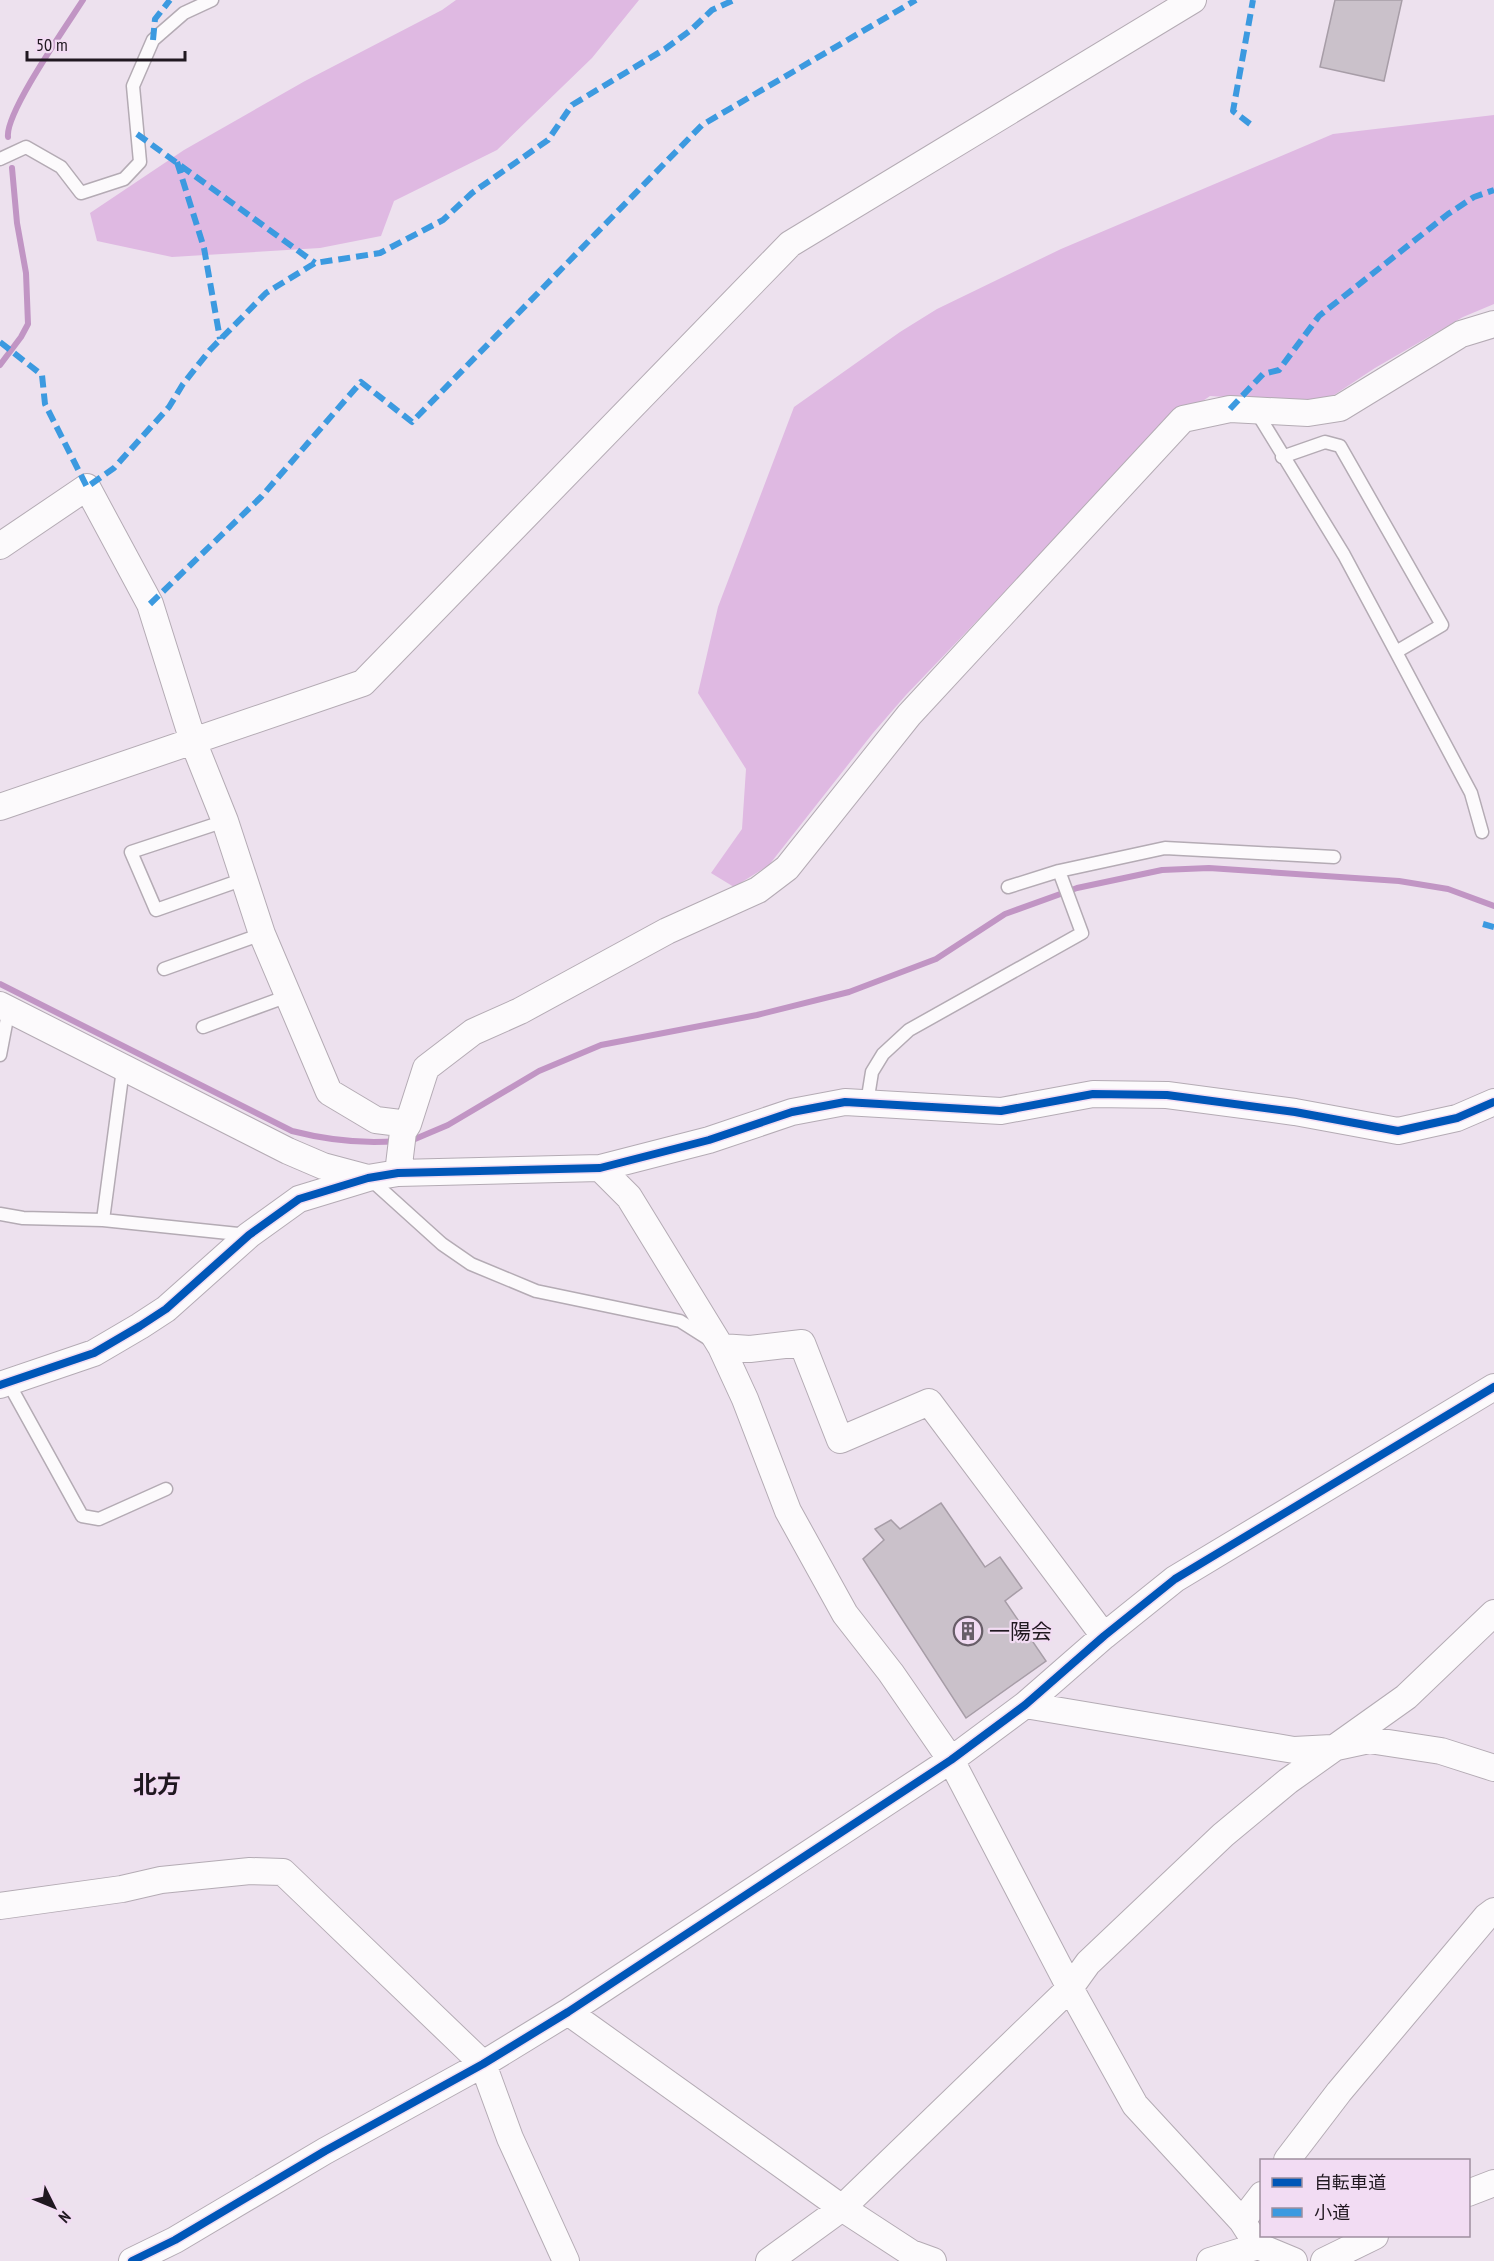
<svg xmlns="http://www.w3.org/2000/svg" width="1494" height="2261" font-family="'PT Sans Narrow','Noto Sans JP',sans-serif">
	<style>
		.forest { fill: #dfb9e2 }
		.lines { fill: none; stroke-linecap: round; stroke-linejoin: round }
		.stream { stroke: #c195c4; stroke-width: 6 }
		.building { fill: #cac1ca; stroke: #a79da7; stroke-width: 1.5 }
		.lane-casing { stroke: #b4abb4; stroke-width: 15 }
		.street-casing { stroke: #b4abb4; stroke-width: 28 }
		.lane { stroke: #fcfafc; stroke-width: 12 }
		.street { stroke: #fcfafc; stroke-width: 26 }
		.quiet { stroke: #3c9ae0; stroke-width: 6; stroke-dasharray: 12 6; stroke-linecap: butt }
		.cycleway-casing { stroke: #f2dcf3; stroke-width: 11 }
		.cycleway { stroke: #0057b8; stroke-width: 8 }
		.labels { text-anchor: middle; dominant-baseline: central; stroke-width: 4.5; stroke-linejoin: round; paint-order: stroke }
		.poi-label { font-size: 21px; fill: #201820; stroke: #f2dcf3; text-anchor: start }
		.quarter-label { font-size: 24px; font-weight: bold; fill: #201820; stroke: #f2dcf3 }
	</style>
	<rect width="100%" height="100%" fill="#ede1ee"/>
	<path class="forest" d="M456 0H639L592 58 497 150 394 201 381 236 320 248 172 257 97 241 90 213 184 150 305 81 442 10Z
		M1494 115V304L1463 317 1375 368 1322 403 1210 396 1158 432 906 695 873 733 769 865 734 887 711 873 742 829 746 769 698 693 718 607 794 407 900 332 937 309 1061 249 1333 134Z"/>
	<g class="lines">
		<path class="stream" d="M8 137C5 113 67 25 83 0
			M0 365 21 337 28 324 26 273 17 223 12 168
			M0 984 292 1131C327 1140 361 1144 397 1141
			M407 1140 415 1139 448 1125 539 1071 601 1045 757 1015 849 992 936 959 1005 914 1077 888 1162 870 1209 868 1399 881 1448 889 1494 906"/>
	</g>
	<path class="building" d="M1335 0H1402L1384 81 1320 67Z
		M941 1503 985 1567 1000 1557 1022 1588 1005 1601 1046 1661 966 1718 863 1559 884 1540 875 1529 891 1520 900 1529Z"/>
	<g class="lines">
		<g class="lane-casing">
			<path id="lane" d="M0 159 26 147 61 167 81 193 124 179 140 162 133 86 153 40 184 13 212 0
				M1256 411 1344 555 1396 652 1471 793 1482 832
				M1282 457 1325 442 1340 446 1442 625 1396 652
				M225 821 131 852 156 910 244 879
				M1008 887 1059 871 1165 848 1334 857
				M164 969 262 934
				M203 1027 288 996
				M0 1055 9 1008
				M867 1103 872 1072 883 1054 909 1030 1082 933 1059 871
				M370 1179 442 1244 471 1264 536 1291 680 1321 710 1340
				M0 1214 23 1218 103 1220 248 1235
				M103 1220 123 1069
				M9 1384 82 1516 99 1519 166 1489"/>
		</g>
		<g class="street-casing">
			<path id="street" d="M0 546 87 487 150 604 193 741 225 821 262 934 329 1092 376 1120 408 1124
				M0 807 363 683 790 244 1193 0
				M0 1005 288 1151 323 1166 368 1178
				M600 1168 629 1197 721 1347 745 1399 788 1511 845 1614 891 1673 951 1760 1070 1988 1135 2105 1242 2221 1258 2246 1294 2261
				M398 1173 403 1132 408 1124 426 1068 473 1032 520 1011 667 931 758 890 787 868 909 715 1183 419 1230 409 1308 413 1340 408 1461 334 1494 324
				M721 1347 750 1349 802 1343 840 1440 929 1402 1104 1636
				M0 1385 94 1353 140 1326 166 1309 249 1235 299 1199 368 1178 398 1173 600 1168 709 1140 792 1112 845 1102 1001 1111 1093 1094 1167 1095 1295 1112 1398 1131 1457 1118 1494 1102
				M1025 1705 1294 1750 1332 1748 1369 1740 1441 1751 1494 1768
				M0 1906 122 1889 161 1880 250 1871 283 1872 483 2064 510 2138 566 2261
				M568 2012 842 2208 911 2253 933 2261
				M1287 2160 1339 2092 1486 1917 1494 1911
				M1468 2193 1494 2183
				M1242 2221 1262 2195
				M132 2261 175 2240 325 2151 483 2064 568 2012 951 1760 1025 1705 1104 1636 1175 1579 1494 1387
				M769 2261 842 2208 1070 1988 1088 1963 1223 1835 1288 1781 1406 1697 1494 1613
				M1210 2261 1258 2246
				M1324 2261 1375 2236"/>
		</g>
		<use href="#lane" class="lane"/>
		<use href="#street" class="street"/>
		<path class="quiet" d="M153 40 155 19 170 0
			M1250 124 1233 111 1253 0
			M137 134 315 263
			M177 162 204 248 220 339
			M0 342 42 375 45 404 87 487 114 468 169 407 183 384 210 350 266 293 315 263 380 253 443 220 472 193 548 140 572 105 665 49 691 30 712 10 734 0
			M1230 409 1263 374 1279 370 1319 316 1448 214 1474 197 1494 190
			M150 604 261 497 361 382 412 422 702 125 916 0
			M1483 924 1494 927"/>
		<g class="cycleway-casing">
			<path id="cycleway" d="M0 1385 94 1353 140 1326 166 1309 249 1235 299 1199 368 1178 398 1173 600 1168 709 1140 792 1112 845 1102 1001 1111 1093 1094 1167 1095 1295 1112 1398 1131 1457 1118 1494 1102
				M132 2261 175 2240 325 2151 483 2064 568 2012 951 1760 1025 1705 1104 1636 1175 1579 1494 1387"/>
		</g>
		<use href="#cycleway" class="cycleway"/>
	</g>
	<defs>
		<g id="building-ring" transform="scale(1.5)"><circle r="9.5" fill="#f2dcf3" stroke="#685e68" stroke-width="1.5"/><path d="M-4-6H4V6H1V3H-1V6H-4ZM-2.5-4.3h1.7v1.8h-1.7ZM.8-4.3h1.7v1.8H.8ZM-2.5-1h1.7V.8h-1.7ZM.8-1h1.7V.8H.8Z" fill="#685e68"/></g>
	</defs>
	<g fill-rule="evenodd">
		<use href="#building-ring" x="968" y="1631"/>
	</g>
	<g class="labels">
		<g class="poi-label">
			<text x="989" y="1631">一陽会</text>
		</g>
		<g class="quarter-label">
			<text x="157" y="1784">北方</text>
		</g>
	</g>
	<rect x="1260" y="2159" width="210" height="78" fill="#f2dcf3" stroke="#9e8e9f" stroke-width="1.5"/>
	<rect x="1272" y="2178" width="30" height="9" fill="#0057b8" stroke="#9e8e9f" stroke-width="1.5"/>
	<text x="1314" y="2189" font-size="18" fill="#201820">自転車道</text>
	<rect x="1272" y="2208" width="30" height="9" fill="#3c9ae0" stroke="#9e8e9f" stroke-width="1.5"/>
	<text x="1314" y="2219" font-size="18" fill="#201820">小道</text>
	<g transform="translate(54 2207) rotate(133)" stroke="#f2dcf3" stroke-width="4.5" paint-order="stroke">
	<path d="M0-4.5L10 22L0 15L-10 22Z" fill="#201820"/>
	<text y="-9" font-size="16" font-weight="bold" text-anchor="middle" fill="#201820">N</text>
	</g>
	<path d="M27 51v9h158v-9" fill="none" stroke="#201820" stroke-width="3"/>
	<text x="36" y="51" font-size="18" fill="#201820" stroke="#f2dcf3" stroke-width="4.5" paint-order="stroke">50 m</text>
</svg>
